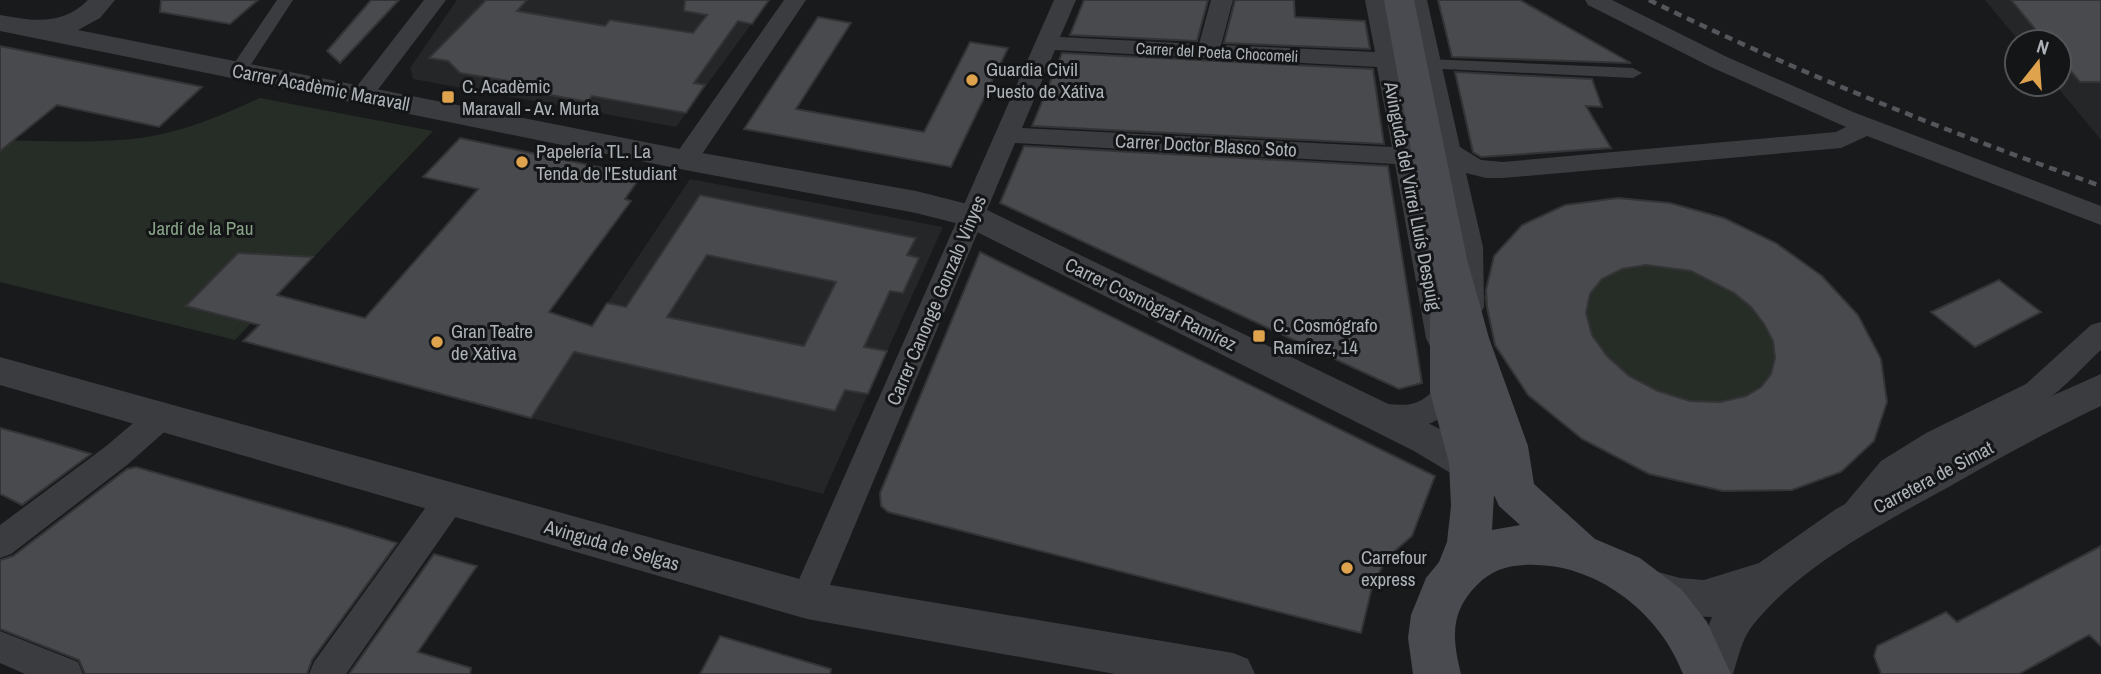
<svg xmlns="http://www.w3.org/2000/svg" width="2101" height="674" font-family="'Archivo Narrow',sans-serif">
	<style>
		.built { fill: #252628 }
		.green { fill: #262d26 }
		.building { fill: #494a4d; stroke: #343437; stroke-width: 2; fill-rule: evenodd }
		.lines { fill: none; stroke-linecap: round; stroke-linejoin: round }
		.pedestrian { fill: #3b3c40; fill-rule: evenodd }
		.minor { fill: #3b3c40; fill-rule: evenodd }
		.tertiary { fill: #3b3c40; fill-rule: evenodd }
		.secondary { fill: #494b50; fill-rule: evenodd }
		.rail { stroke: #54565b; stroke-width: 4.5; stroke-dasharray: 8 6; stroke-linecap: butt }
		.poi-dot { fill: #dfa34e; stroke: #141516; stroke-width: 2.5 }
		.labels { text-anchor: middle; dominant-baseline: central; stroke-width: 6; stroke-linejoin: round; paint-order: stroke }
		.far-street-label { font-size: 16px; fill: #adb2b9; stroke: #141516 }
		.poi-label { font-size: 19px; fill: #adb2b9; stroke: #141516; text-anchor: start }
		.street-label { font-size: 19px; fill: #adb2b9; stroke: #141516 }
		.park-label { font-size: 19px; fill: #87a287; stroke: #141516 }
	</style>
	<rect width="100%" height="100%" fill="#191a1b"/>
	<path class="built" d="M457 0H769L676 127 413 79 410 68Z
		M1985 0H2101V140L2055 84H2059V42H2020Z
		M690 179 943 227 823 494 531 418Z"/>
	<path class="green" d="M260 98 433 131 235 340 0 282V140C49 141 99 144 147 137 186 131 225 114 260 98Z
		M1618 198 1724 218 1776 243 1822 276 1858 315 1881 359 1887 402 1874 441 1841 472 1792 490 1723 491 1649 474 1582 439 1528 395 1495 345 1484 298 1494 256 1522 225 1565 205Z"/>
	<path class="building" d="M161 0H258L230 24 160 12Z
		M371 0H399L340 63 327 51Z
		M486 0H527L517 11 605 26 610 20 693 33 707 15 684 11 685 0H769L752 24 738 21 694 83 705 85 686 113 592 96 588 102 545 94 550 88 460 73 448 61 429 58Z
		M1084 0H1208L1197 41 1070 35Z
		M1235 0H1294L1295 17 1365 21 1370 49 1224 43Z
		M1438 0H1520L1631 63 1452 57Z
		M2011 0H2101V82H2080L2059 57V42H2046Z
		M818 17 851 23 796 109 924 132 970 42 1008 48 951 167 744 129Z
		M0 46 193 85 202 87 159 127 57 105 0 151Z
		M1062 53 1373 69 1384 144 1032 126Z
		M1455 72 1592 79 1602 107 1586 106 1611 148 1481 157 1473 152Z
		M460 138 641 176 625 199 631 201 549 312 592 326 607 303 626 307 700 195 916 238 907 255 919 258 903 293 890 291 864 347 887 351 868 394 845 390 835 411 574 352 531 418 243 341 259 325 186 306 238 253 313 257 277 295 365 318 478 189 423 177ZM707 255 836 282 804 346 667 317Z
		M1024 146 1388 166 1422 383 1399 389 1000 203Z
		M1618 198 1670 203 1724 218 1776 243 1822 276 1858 315 1881 359 1887 402 1874 441 1841 472 1792 490 1723 491 1649 474 1582 439 1528 395 1495 345 1487 307 1486 290 1494 256 1522 225 1565 205ZM1646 265 1691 271 1734 293 1751 307 1764 324 1773 341 1775 358 1771 374 1761 387 1746 396 1720 402 1690 401 1658 391 1629 376 1607 356 1592 335 1586 313 1590 294 1602 279 1622 269Z
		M980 252 1435 476 1412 536 1388 557 1373 583 1361 633 888 512 881 506 880 493Z
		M1999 280 2041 312 1975 347 1931 312Z
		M0 428 37 438 91 454 22 505 0 494Z
		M136 467 345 527 397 543 312 660 307 674H85L79 660 0 629V560L13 556 127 469Z
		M2101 546V646L2089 635 2019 674H1881L1874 656 1877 646 1946 612 1957 622Z
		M434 554 477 566 418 652 471 668 470 674H349Z
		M720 636 831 669 830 674H700Z"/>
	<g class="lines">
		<path class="pedestrian" d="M277 0H293L244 75H232L229 71Z
			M1428 59 1633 68 1642 73 1633 78 1422 68 1420 64Z"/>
		<path class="minor" d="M424 0H446L370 100 362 102 354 100 350 95 354 90Z
			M784 0H806L694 166 685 168 676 166 673 160 676 154Z
			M1054 0H1076L1060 37 1199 44 1211 0H1233L1221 45 1375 52 1365 0H1387L1454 338 1450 346 1440 349 1430 346 1426 338 1395 164 1015 143 819 611 807 615 795 611 790 600ZM1055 50 1377 67 1392 147 1022 128Z
			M1405 0H1427L1460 147 1481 160 1503 162 1836 132 1846 127 1711 67 1588 5 1585 0H1612L1727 57 1853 112 2101 206V225L1867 136 1841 148 1503 178H1486L1466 173 1483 247 1484 307 1480 314 1470 317 1460 314 1456 307 1457 247Z
			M2101 322V350C2083 366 2065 388 2045 401 2001 430 1943 444 1903 479 1884 495 1874 534 1845 524L1840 514 1845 504 1881 461 1926 433 2026 384 2091 325Z
			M1447 366 1457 370 1465 392C1446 427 1403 437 1368 425L1363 416 1368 407C1396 398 1409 416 1435 389L1433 378 1437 370Z
			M161 405 171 408 176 417 171 426 127 465 11 554 0 558V525L105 447 151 408Z
			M450 485 461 489 466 499 461 509 346 674H309L314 662 439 489Z
			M0 631 78 662 83 674H25L0 663Z"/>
		<path class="tertiary" d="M88 0H115L100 18 78 30 685 150 916 191 983 208 1440 429 1502 463 1507 475 1502 487 1488 491 1474 487 1414 451 963 225 916 213 685 170 0 31V15C33 21 62 26 88 0Z
			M0 357 807 581 1233 653 1248 659 1255 674H1115L807 619 0 385Z
			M2101 374V406C2048 431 1996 460 1945 489 1881 524 1799 567 1753 625 1742 638 1738 658 1733 674H1689L1712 617 1680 616 1632 601 1626 588 1632 575 1647 569 1680 578 1704 580 1759 563 1836 509 2025 408Z"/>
		<path class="secondary" d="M1384 0H1414L1467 259 1489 338 1528 446 1534 484 1595 539 1640 558 1682 590 1707 622 1731 674H1683C1661 615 1600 566 1536 565 1513 564 1493 568 1477 585 1450 612 1452 638 1461 674H1413L1408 638 1411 615 1426 578 1439 562 1447 542 1451 506 1449 463 1430 392V306L1436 296 1440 295 1431 259ZM1494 495 1499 506 1520 525 1492 530Z"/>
		<path class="rail" d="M1649 0C1796 72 1947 132 2101 186"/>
	</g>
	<g class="poi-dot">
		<circle cx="972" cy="80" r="7"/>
		<rect x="441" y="90" width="14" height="14" rx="3.5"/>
		<circle cx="522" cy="162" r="7"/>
		<rect x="1252" y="329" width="14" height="14" rx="3.5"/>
		<circle cx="437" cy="342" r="7"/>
		<circle cx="1347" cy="568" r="7"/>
	</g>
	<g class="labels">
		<g class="far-street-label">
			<text transform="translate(1217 52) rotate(3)">Carrer del Poeta Chocomeli</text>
		</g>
		<g class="poi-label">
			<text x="986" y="69">Guardia Civil<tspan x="986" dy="22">Puesto de Xátiva</tspan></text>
			<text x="462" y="86">C. Acadèmic<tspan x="462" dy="22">Maravall - Av. Murta</tspan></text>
			<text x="536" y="151">Papelería TL. La<tspan x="536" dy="22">Tenda de l'Estudiant</tspan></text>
			<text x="1273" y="325">C. Cosmógrafo<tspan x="1273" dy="22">Ramírez, 14</tspan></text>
			<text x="451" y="331">Gran Teatre<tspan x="451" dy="22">de Xàtiva</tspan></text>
			<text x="1361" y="557">Carrefour<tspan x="1361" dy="22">express</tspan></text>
		</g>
		<g class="street-label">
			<text transform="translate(321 87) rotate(11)">Carrer Acadèmic Maravall</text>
			<text transform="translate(1206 145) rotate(3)">Carrer Doctor Blasco Soto</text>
			<text transform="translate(1413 196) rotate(79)">Avinguda del Virrei Lluís Despuig</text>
			<text transform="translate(936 300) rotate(-67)">Carrer Canonge Gonzalo Vinyes</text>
			<text transform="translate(1151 304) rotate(26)">Carrer Cosmògraf Ramírez</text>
			<text transform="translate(1933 477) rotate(-28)">Carretera de Simat</text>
			<text transform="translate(612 545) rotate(16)">Avinguda de Selgas</text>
		</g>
		<g class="park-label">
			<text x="201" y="228">Jardí de la Pau</text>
		</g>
	</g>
	<g transform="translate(2038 63) rotate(17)"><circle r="33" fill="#141516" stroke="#515457" stroke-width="2"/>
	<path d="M0-5L12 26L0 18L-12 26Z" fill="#dfa34e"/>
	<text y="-10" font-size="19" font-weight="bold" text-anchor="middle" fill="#adb2b9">N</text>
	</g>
</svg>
